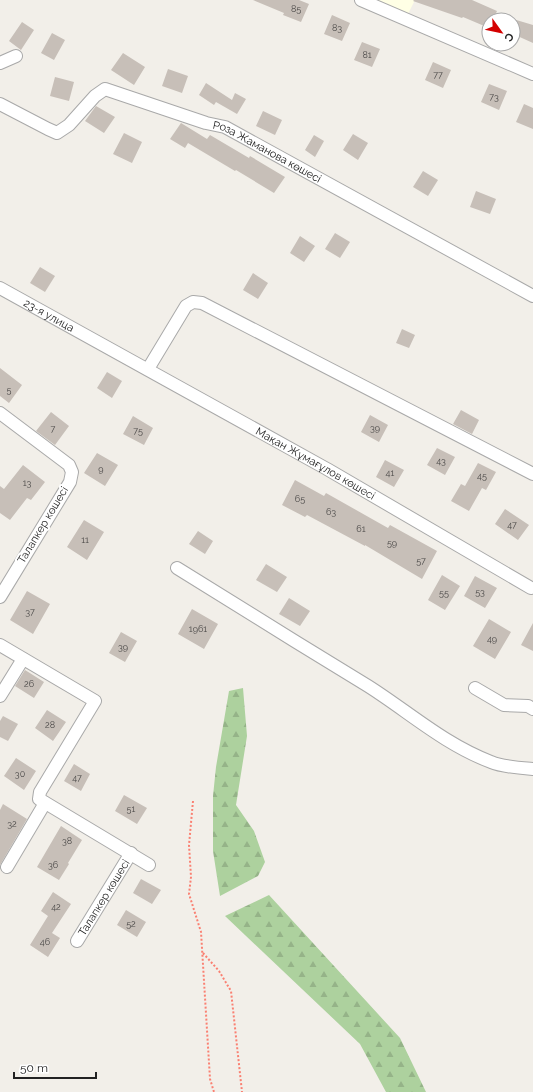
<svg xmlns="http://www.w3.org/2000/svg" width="533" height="1092" font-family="Raleway,sans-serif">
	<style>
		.education { fill: #ffffe5 }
		.forest { fill: url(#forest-firs) }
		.building { fill: #c7bfb8 }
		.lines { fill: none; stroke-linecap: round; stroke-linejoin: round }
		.minor-casing { stroke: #a9a9a9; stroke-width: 14 }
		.path { stroke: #fa8072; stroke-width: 2; stroke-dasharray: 2 2; stroke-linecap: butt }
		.minor { stroke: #fff; stroke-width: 12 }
		.labels { text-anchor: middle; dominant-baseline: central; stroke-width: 4; stroke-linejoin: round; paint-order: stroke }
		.number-label { font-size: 9px; fill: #4b4948 }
		.street-label { font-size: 11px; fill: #222; stroke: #fff }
	</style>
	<defs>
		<pattern id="forest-firs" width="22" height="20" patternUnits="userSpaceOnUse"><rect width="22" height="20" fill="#add19e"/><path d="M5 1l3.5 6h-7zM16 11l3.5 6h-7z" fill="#95b388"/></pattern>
	</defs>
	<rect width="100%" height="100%" fill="#f2efe9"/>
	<path class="education" d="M372 0H415L407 16Z"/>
	<path class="forest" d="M243 688 247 736 236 805 254 831 265 862 258 876 220 896 213 851V796L216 767 229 691Z
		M269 895 400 1038 426 1092H386L360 1044 225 916Z"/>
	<path class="building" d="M253 0H299L309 4 301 22 283 15 284 13Z
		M414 0H472L497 11 493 20H489V28L463 17 462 18 413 1Z
		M332 15 350 23 342 41 324 34Z
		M513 19 533 25V43L513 34Z
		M22 22 34 30 21 50 9 41Z
		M52 33 65 40 54 60 41 53Z
		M362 42 380 49 372 67 354 60Z
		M123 53 145 67 134 85 111 70Z
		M433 62 451 70 443 88 425 80Z
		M168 69 188 76 182 93 162 86Z
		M55 77 74 82 69 101 50 96Z
		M206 83 232 100 235 93 246 99 237 114 216 102 214 105 199 95Z
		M489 84 507 91 499 110 481 102Z
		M524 104 533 108V129L516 122Z
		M96 106 115 117 104 133 85 121Z
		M263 111 282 120 275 135 256 126Z
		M181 123 207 139 210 135 249 158 250 156 285 177 274 193 236 170 235 171 188 143 185 148 170 139Z
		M124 133 142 142 132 163 113 154Z
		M353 134 368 143 358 160 343 150Z
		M314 135 324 141 315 157 305 150Z
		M423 171 438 180 428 196 413 187Z
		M476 191 496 199 490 214 470 207Z
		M335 233 350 242 340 258 325 249Z
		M300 236 315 246 304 262 290 253Z
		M40 267 55 276 45 292 30 283Z
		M253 273 268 283 258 299 243 290Z
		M402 329 415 335 409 348 396 343Z
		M0 368 22 385 9 403 0 396Z
		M107 372 122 381 112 398 97 388Z
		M461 410 479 420 472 434 453 424Z
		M51 412 69 426 55 445 36 431Z
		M370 415 388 425 379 442 361 432Z
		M133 416 153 428 144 445 123 434Z
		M437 448 455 457 445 475 427 465Z
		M97 453 118 465 105 486 84 473Z
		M385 460 404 470 394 487 376 477Z
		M478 463 496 472 486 490 482 488 469 511 451 501 461 484 465 486Z
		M23 465 45 482 31 500 27 498 10 520 0 513V486L4 489Z
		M295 480 324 496 326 493 388 528 390 525 437 551 422 579 365 545V546L307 515 305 517 282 505Z
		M505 509 529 525 518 540 495 524Z
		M84 520 104 532 87 560 67 547Z
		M198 531 213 541 205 554 189 544Z
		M266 564 287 577 277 592 256 580Z
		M442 575 460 586 445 610 428 600Z
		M475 576 497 588 485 608 464 596Z
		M27 591 50 604 33 634 10 620Z
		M289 598 310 611 300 626 279 614Z
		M192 609 218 624 204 649 178 634Z
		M489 619 511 632 495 659 473 646Z
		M533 623V651L521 645Z
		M121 632 137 641 125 662 109 653Z
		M25 670 44 682 34 698 15 686Z
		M47 710 66 722 53 741 35 728Z
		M3 716 18 724 8 741 0 737V721Z
		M16 758 36 771 24 790 4 776Z
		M74 764 90 774 81 791 64 781Z
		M124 795 147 808 137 824 115 811Z
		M3 804 27 819 0 865V810Z
		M61 826 82 840 68 863 69 864 59 880 37 867Z
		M141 879 161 890 152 904 133 893Z
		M53 892 71 904 52 933 60 938 48 957 30 945 48 916 41 911Z
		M126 910 146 922 137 937 117 925Z"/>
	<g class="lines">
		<g class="minor-casing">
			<g id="minor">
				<path d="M361 0 533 74"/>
				<path d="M0 63 16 56"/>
				<path id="s1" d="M0 104 48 129 57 133 69 125 95 96 105 89 206 123 225 127 533 296"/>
				<path id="s2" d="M0 288 327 469 531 588"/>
				<path d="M148 369 186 306 193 302 202 303 533 474"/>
				<path d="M0 413 69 465 72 472 70 482 0 597"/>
				<path d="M177 568C241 608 304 647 368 686 409 712 444 744 491 762 503 767 520 768 533 769"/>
				<path d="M0 645 95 701 40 792 39 799 149 865"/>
				<path d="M475 688 504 705 528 706 533 709"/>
				<path d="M0 696 23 659"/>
				<path d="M7 867 45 803"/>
				<path id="s3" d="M77 941 131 853"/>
			</g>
		</g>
		<path class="path" d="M193 801 189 845 191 877 189 894 201 932 210 1079 214 1092
			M203 953 219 971 231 991 242 1092"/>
		<use href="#minor" class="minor"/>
	</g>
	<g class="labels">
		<g class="number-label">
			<text x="296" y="9">85</text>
			<text x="337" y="28">83</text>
			<text x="367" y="55">81</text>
			<text x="438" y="75">77</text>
			<text x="494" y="97">73</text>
			<text x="9" y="390">5</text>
			<text x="375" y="428">39</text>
			<text x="53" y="429">7</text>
			<text x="138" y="431">75</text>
			<text x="441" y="461">43</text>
			<text x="101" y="469">9</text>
			<text x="390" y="473">41</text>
			<text x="482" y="476">45</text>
			<text x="27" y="483">13</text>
			<text x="300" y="499">65</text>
			<text x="331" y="512">63</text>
			<text x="512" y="525">47</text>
			<text x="361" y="529">61</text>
			<text x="85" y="540">11</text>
			<text x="392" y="543">59</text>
			<text x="421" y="561">57</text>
			<text x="480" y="592">53</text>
			<text x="444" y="593">55</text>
			<text x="30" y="612">37</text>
			<text x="198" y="629">1961</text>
			<text x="492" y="639">49</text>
			<text x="123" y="647">39</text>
			<text x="29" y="684">26</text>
			<text x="50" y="725">28</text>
			<text x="20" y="774">30</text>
			<text x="77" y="778">47</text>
			<text x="131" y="809">51</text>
			<text x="12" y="824">32</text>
			<text x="67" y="841">38</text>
			<text x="53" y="865">36</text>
			<text x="56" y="907">42</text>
			<text x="131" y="924">52</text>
			<text x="45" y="942">46</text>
		</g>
		<g class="street-label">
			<text stroke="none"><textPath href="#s1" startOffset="304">Роза Жаманова көшесі</textPath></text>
			<text stroke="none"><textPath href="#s2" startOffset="56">23-я улица</textPath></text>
			<text stroke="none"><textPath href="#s2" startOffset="361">Мақан Жұмағұлов көшесі</textPath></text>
			<text transform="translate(43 525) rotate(-59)">Талапкер көшесі</text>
			<text stroke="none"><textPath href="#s3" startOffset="51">Талапкер көшесі</textPath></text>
		</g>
	</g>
	<g transform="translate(501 32) rotate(123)"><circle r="19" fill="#ffffff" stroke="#a7a7a7"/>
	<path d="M0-3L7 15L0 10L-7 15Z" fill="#d40000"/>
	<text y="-6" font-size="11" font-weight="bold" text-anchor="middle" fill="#222222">С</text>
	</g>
	<path d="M14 1072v6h82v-6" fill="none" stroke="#222222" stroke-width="2"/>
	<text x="20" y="1072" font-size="12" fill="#222222" stroke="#ffffff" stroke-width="3" paint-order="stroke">50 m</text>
</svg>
